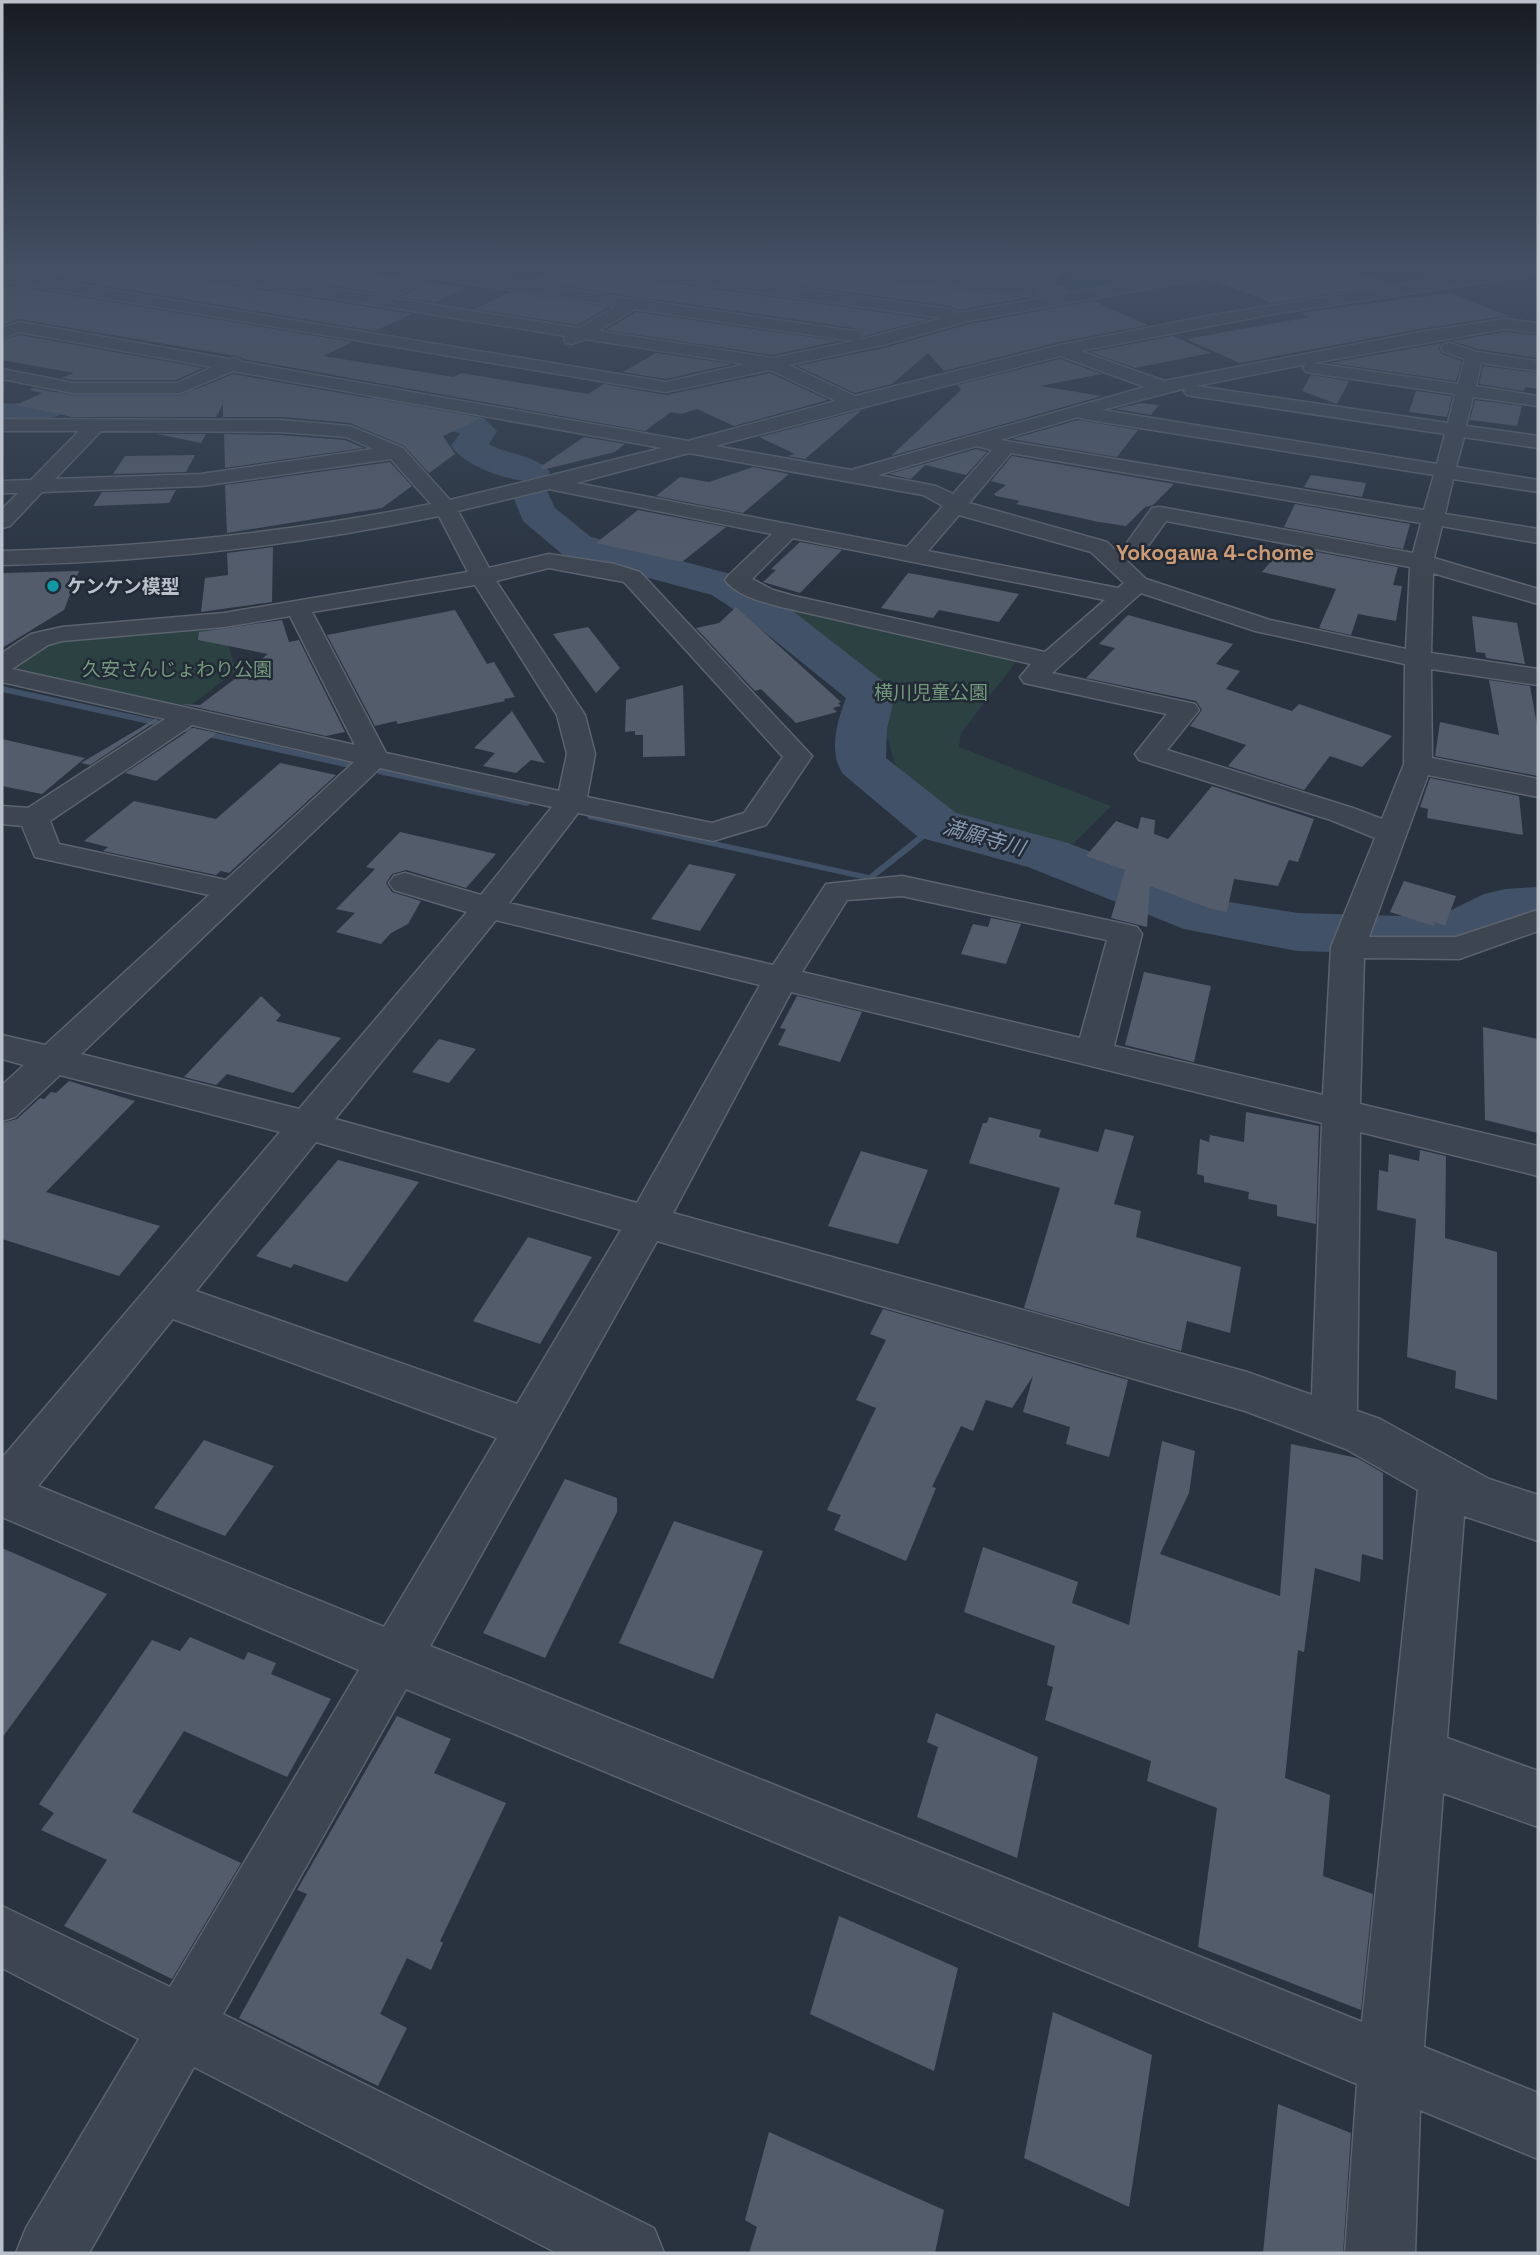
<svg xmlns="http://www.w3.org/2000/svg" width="1540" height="2255" font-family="'Space Grotesk','Noto Sans JP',sans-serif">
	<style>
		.green { fill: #2c4142 }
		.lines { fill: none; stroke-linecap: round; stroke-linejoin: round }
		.stream { fill: #415168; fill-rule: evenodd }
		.river { fill: #415168; fill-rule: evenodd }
		.building { fill: #535c6b }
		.minor-casing { stroke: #5b636e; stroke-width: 3 }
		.minor { fill: #3d4550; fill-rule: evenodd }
		.culture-dot { fill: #0f9aa8; stroke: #222a36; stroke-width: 2.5 }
		.labels { text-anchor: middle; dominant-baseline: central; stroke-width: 5; stroke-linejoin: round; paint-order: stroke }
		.far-poi-label { font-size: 19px; font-weight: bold; fill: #bac1ca; stroke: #222a36; text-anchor: start }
		.far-park-label { font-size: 19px; fill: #74997c; stroke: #222a36 }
		.far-neighbourhood-label { font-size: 21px; font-weight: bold; fill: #cc9a73; stroke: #222a36 }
		.far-water-label { font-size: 21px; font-style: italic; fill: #8597af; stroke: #222a36 }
	</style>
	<rect width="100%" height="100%" fill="#293340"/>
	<path class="green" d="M1082 268 1215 271 1072 294 1060 289Z
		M776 607 1016 662 961 733 959 747 1111 806 1073 844 971 829 921 803 897 770 878 707 883 693Z
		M223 627 236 671 186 709 3 668 53 641Z"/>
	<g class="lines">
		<path class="stream" d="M2 686 158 720 162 723 158 726 2 692Z
			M179 725 354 763 359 766 354 769 176 730 175 728Z
			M381 769 527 800 532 803 527 806 378 774V770Z
			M592 814 869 875 934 823H940L942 825 871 881 589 819 587 817Z"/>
		<path class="river" d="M77 386 190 388 202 391 207 398 202 405 190 408 78 406 58 416 35 423H2V403C35 406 47 392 77 386Z
			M374 397 484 418 497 431 489 444C507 455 538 455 550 472L544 480C519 486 466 468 451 446L460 433 362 414 357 407 362 400Z
			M533 487 547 491 555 508 591 537 742 577 780 601 888 685 895 695 887 729 886 758 956 813 1068 843 1217 900 1297 913 1437 917 1484 894 1505 889 1538 887V923C1503 926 1481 946 1446 955L1297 951 1184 929 1028 867 918 837 843 774C828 752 837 722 846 698L748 619 712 595 563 555 523 521 514 499 519 491Z"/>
	</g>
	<path class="building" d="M2 268H161L171 275 412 314 375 331Z
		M220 268H341L403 278 372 292Z
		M560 268 608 271 615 275 929 319 864 336 862 331 854 328 648 298 640 294 630 296 532 281Z
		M672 268H839L849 275 1025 298 958 310 950 306Z
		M909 268H1069L1053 283 1070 291 1041 296 1044 291 1034 284Z
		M1267 268H1343L1391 284 1272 303 1212 280Z
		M430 282 466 288 436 302 400 297Z
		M2 284 352 342 323 356 454 377 461 373 588 394 604 384 666 395 770 373 828 400 734 426 697 409 681 414 671 412 645 431 244 359 236 356 19 319 2 325Z
		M510 292 608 307 578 325 475 309Z
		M1449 293 1514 318 1504 316 1420 329 1240 363 1186 339 1310 317 1298 313Z
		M1093 301 1148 325 1060 342 944 371 928 353 892 384 855 393 797 366 888 347 969 324Z
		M636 312 838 341 773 355 606 330Z
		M1504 332 1538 335V358L1478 349 1452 341Z
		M20 335 203 368 176 380H73L61 378 74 373 2 360V340Z
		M1173 336 1211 353 1135 368 1090 352Z
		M1442 343 1438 348 1442 354 1462 361 1456 381 1329 363Z
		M656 353 732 364 666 379 623 372Z
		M1060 359 1102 374 1040 386 1102 396 891 456 961 390 957 385Z
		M1483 366 1538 373V389L1525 387 1524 391 1479 384Z
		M233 374 482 418 443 436 455 454 429 473 404 446 350 423 281 417H223V404L216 417H72L16 405 42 393 29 390 34 388 73 396H180Z
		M1311 375 1349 381 1337 404 1302 391Z
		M1416 391 1452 396 1447 417 1409 412Z
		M1475 400 1522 406 1517 426 1470 420Z
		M1141 403 1159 405 1151 415 1115 409Z
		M862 410 805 459 787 456 795 454 759 437Z
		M1078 420 1138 430 1117 457 1012 439Z
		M157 434H206L201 443Z
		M224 434 281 435 345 440 364 448 225 468Z
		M584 437 625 444 615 452 542 470 540 467Z
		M976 449 987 452 966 475 925 465 911 479 889 474Z
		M195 455 186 472 113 474 125 456Z
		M1012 456 1174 484 1153 505 1145 507 1126 526 1099 522 1016 504 1020 501 996 496 994 494 1006 485 991 481Z
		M390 462 412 486 382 508 227 533 225 485Z
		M753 467 789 474 743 513 656 496 680 477 709 482Z
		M1311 475 1366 483 1362 497 1304 487Z
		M176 490 169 503 93 506 102 492Z
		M1295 504 1410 524 1403 549 1284 527Z
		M638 510 726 527 682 562 596 543Z
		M800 542 842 550 800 593 763 582 776 570 771 569Z
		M1284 546 1398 567 1393 585 1402 586 1396 621 1358 614 1351 635 1319 628 1336 589 1262 572Z
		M273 547 272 602 201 612 205 578 228 575 227 553Z
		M79 571 64 610 2 648V573Z
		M908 573 920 575 1019 594 999 622 939 610 933 618 881 608Z
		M736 607 841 702 838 703 841 706 833 708 837 712 796 723 761 689 755 691 696 628 719 623Z
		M455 610 487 664 494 662 515 697 504 699 505 701 398 724 396 721 375 726 327 635Z
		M1128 615 1233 644 1216 664 1240 671 1226 689 1292 711 1299 704 1392 736 1362 767 1330 756 1304 790 1228 766 1246 745 1190 726 1202 710 1196 701 1086 678 1115 648 1099 644Z
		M1472 616 1517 623 1525 664 1486 658 1485 653 1476 652Z
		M282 620 289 642 299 640 345 732 326 736 182 704 200 705 268 654 198 640 199 632Z
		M588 627 620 668 596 693 553 634Z
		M1489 680 1530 686 1538 731V776L1435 756 1440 722 1499 735Z
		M683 685 685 756 643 757V735H635V731L625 732 626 700Z
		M512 711 545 763 531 760 516 773 483 766 495 753 474 748Z
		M155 719 158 720 90 765 81 763Z
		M193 728 217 733 156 781 125 773Z
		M2 739 85 758 42 794 2 786Z
		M280 763 336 775 229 873 221 871 216 875 103 851 108 847 84 841 134 801 216 819Z
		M1430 778 1519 796 1523 835 1427 818 1428 809 1420 807Z
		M1212 786 1314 819 1298 862 1289 860 1278 886 1234 879 1227 912 1211 909 1150 886 1147 927 1111 918 1125 870 1086 856 1116 821 1138 829 1141 817 1155 820 1154 834 1168 839Z
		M400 832 496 854 466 888 406 870 392 874 386 883 392 892 421 901 408 924 391 933 381 944 336 932 355 913 336 909 375 869 366 867Z
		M689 864 736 874 700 931 651 919Z
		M1404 881 1456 896 1445 926 1435 922 1434 926 1390 912Z
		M991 918 1021 924 1006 964 961 954 973 924 988 927Z
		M1144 972 1211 986 1194 1062 1125 1045Z
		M261 996 281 1015 276 1021 341 1038 293 1093 227 1074 216 1085 184 1077Z
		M797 996 862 1012 840 1062 778 1045 786 1029 780 1028Z
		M1483 1027 1538 1039V1133L1485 1120Z
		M439 1039 476 1049 449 1083 412 1072Z
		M69 1081 135 1101 46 1192 160 1226 119 1276 2 1239V1123L17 1119 40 1098 44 1099 51 1092 56 1093Z
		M1246 1112 1319 1126 1316 1224 1277 1216V1205L1248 1199 1249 1192 1204 1182V1176L1197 1174 1200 1139 1209 1142 1210 1135 1244 1142Z
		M989 1117 1041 1130 1039 1137 1098 1152 1105 1129 1134 1136 1114 1204 1141 1211 1136 1237 1241 1267 1230 1333 1187 1321 1181 1351 1024 1308 1060 1188 969 1163 983 1123H987Z
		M1420 1150 1446 1156 1445 1238 1497 1252V1400L1455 1388 1456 1371 1407 1357 1416 1219 1377 1210 1379 1170 1388 1172 1389 1154 1419 1161Z
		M861 1151 928 1170 898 1244 828 1226Z
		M338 1160 419 1182 347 1282 294 1264 291 1268 256 1256Z
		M528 1237 592 1257 540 1344 473 1321Z
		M883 1309 1128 1380 1109 1457 1066 1444 1070 1427 1023 1412 1033 1376 1012 1408 986 1400 973 1431 961 1426 932 1487 936 1488 906 1561 834 1530 841 1515 827 1510 876 1408 856 1400 886 1340 870 1334Z
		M204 1440 274 1466 225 1536 154 1508Z
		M1162 1441 1195 1451 1189 1493 1160 1554 1280 1596 1291 1444 1357 1458 1383 1473V1560L1362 1554 1360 1582 1315 1568 1304 1652 1298 1650 1285 1778 1330 1795 1323 1876 1373 1894 1361 2010 1198 1947 1217 1808 1147 1781 1151 1761 1045 1720 1053 1687 1047 1685 1055 1646 964 1612 983 1547 1078 1582 1072 1603 1129 1625Z
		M565 1479 617 1498V1512L545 1658 483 1633Z
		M674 1521 763 1551 713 1679 619 1643Z
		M2 1548 107 1594 2 1738Z
		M190 1637 244 1660 248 1652 276 1663 271 1674 331 1699 287 1777 184 1731 132 1812 241 1863 172 1979 64 1926 107 1860 41 1830 54 1813 39 1804 152 1640 180 1651Z
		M936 1713 1038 1757 1017 1858 917 1817 938 1747 927 1742Z
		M397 1716 451 1739 434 1773 506 1803 440 1941 443 1943 431 1970 407 1958 380 2014 407 2028 378 2086 239 2018 307 1894 297 1890Z
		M839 1916 958 1968 934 2071 810 2014Z
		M1053 2012 1152 2055 1129 2207 1024 2158Z
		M1278 2104 1351 2133 1343 2253H1263Z
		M769 2132 944 2210 935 2253H749L757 2227 745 2220Z"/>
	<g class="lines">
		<g class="minor-casing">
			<path id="minor" d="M164 268H201L372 295 415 275 409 271 410 268H449L447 271 630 299 639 296 647 301 854 331 860 332 862 336 860 340 942 318 615 272 608 268H650L950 309 958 313 1212 268H1246L1239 272 968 321 887 344 789 365 855 396 1060 345 1208 316 1405 284 1517 268H1538V274L1273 314 1080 351 1164 381 1420 332 1504 319 1538 323V333L1504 329 1313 363 1458 384 1465 359 1444 352 1441 348 1444 344 1450 343 1477 352 1538 361V371L1481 363 1476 386 1538 396V406L1473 397 1466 426 1538 436V448L1464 437 1456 467 1538 480V492L1453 479 1445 514 1538 529V543L1442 526 1434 558 1538 589V604L1433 573 1431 653 1538 669V685L1431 669 1432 758 1538 779V797L1428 775 1369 937H1456L1538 910V931L1459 959 1364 958 1360 1104 1538 1146V1176L1360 1132 1357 1411 1380 1419 1489 1479 1538 1495V1541L1464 1516 1447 1738 1538 1771V1827L1443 1793 1424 2047 1538 2093V2159L1420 2110 1415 2253H1345L1357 2084 406 1689 223 2014 654 2228 664 2253H557L194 2067 89 2253H16L26 2228 139 2039 2 1968V1906L170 1987 359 1670 2 1517V1458L280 1132 60 1075 15 1117 2 1121V1085L24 1065 2 1059V1035L45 1045 209 895 35 857 22 826 2 824V806L28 808 165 719 2 682V653L31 634 62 627 224 613 468 572 439 516C294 546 149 562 2 565V551C147 547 289 533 431 504L391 459 201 486 42 492 10 526 2 528V509L18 493H2V481L31 480 79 431H2V419L281 420 350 426 403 448 450 500 662 448 233 371 180 393H73L2 379V369L73 383H177L212 367 20 332 2 338V328L19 322 229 359 235 358 243 362 688 441 836 401 770 370 666 392 2 281V272L666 382 746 364 585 339 572 344 566 343 564 339 566 336 171 272ZM433 278 616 306 579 328 391 298ZM635 309 853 341 773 358 598 331ZM1060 356 1145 387 851 470 715 446ZM1306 364 1303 368 1306 372 1312 373 1455 394 1448 423 1196 386ZM1186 388 1184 391 1187 395 1193 396 1445 434 1437 464 1102 410ZM1078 417 1084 419 1434 475 1424 510 1000 440ZM101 431 281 432 346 437 373 449 201 474 55 479ZM976 446 992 450 953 494 936 486 878 475ZM689 453 923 495 943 506 907 547 576 483ZM1011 453 1421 523 1413 553 1160 507 1152 508 1124 547 1115 550 1107 542 969 503ZM549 489 772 534 729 575 725 580C737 596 763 602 781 607L1031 664 1020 677 1024 683 1167 714 1135 754 1139 760 1331 820 1375 838 1331 947 1323 1095 1114 1046 1142 934 1137 927 1125 924 902 876 826 884 773 965 509 903 578 813 713 841 766 825 812 756 640 572 614 564 549 554 489 568 458 511ZM959 515 1091 552 1124 583 1118 588 928 551ZM1166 521 1410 567 1406 649 1270 620 1146 579 1127 561 1140 557ZM793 538 1105 600 1045 652 794 596 773 590 752 579ZM549 568 624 582 783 757 744 813 712 823 587 797 595 754 585 715 496 581ZM475 585 557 715 567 754 559 791 386 753 312 612ZM1141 593 1255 631 1405 664 1404 764 1382 819 1353 808 1167 750 1199 710 1195 704 1052 673ZM290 616 355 745 12 669 48 645 62 641 224 627ZM192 725 354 762 226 880 59 844 50 821ZM380 768 552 807 481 895 405 873 394 876 389 883 394 890 467 912 299 1109 81 1054ZM902 896 1107 940 1080 1038 802 972 847 900ZM496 920 760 985 637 1203 335 1119ZM791 992 1322 1123 1312 1395 1247 1372 673 1213ZM316 1142 621 1230 517 1404 196 1291ZM657 1241 1245 1411 1346 1449 1418 1490 1362 2022 430 1646ZM173 1319 497 1438 384 1627 38 1486Z
				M842 268H886L1034 287 1042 292 1034 297 849 272Z"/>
		</g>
		<use href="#minor" class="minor"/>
	</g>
	<linearGradient id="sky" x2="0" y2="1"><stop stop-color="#171c23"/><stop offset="0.46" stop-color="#435064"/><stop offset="1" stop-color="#435064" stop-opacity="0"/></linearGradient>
	<rect width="1540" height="584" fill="url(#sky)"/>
	<circle class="culture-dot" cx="53" cy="586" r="7"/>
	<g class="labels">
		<g class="far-poi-label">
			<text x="67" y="586">ケンケン模型</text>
		</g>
		<g class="far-park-label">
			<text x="177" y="669">久安さんじょわり公園</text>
			<text x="931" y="692">横川児童公園</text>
		</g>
		<g class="far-neighbourhood-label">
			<text x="1215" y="552">Yokogawa 4-chome</text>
		</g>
		<g class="far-water-label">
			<text transform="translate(984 837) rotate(16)">満願寺川</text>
		</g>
	</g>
	<rect width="1540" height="2255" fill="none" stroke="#bac1ca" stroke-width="7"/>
</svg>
